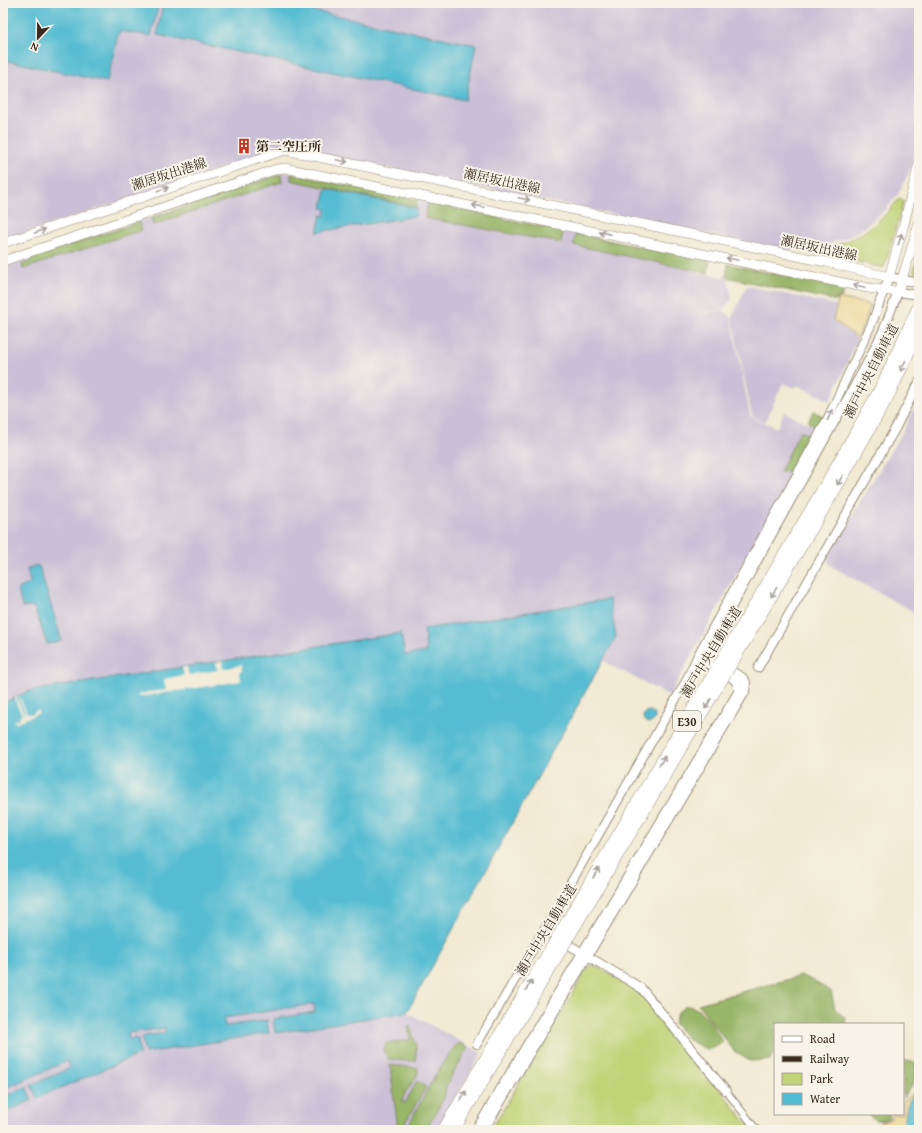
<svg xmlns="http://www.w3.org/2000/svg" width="922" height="1133" font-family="'Gentium Book Plus','Noto Serif JP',serif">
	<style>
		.industrial { fill: #cabfd6 }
		.green { fill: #c0d376; stroke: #7e7e4a }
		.forest { fill: #98b567; stroke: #6a7042 }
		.sand { fill: #eeda9e; stroke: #94825e }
		.water { fill: #54bcd2; stroke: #487378 }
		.pier { fill: #f2e9d2 }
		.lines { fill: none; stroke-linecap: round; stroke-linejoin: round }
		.minor-casing { stroke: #968a78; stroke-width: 8 }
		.tertiary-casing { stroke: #968a78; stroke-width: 10 }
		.secondary-casing { stroke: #968a78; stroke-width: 10 }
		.minor { stroke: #fff; stroke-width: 6 }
		.tertiary { stroke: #fff; stroke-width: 8 }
		.secondary { stroke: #fff; stroke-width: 9 }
		.rail-casing { stroke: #3b2a1e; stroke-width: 3 }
		.rail { stroke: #f7f3e8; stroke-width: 1.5; stroke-dasharray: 4.5; stroke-linecap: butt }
		.motorway-bridge-casing { stroke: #968a78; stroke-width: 12; stroke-linecap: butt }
		.motorway-bridge { stroke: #fff; stroke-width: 11 }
		.oneway { stroke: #a79f9a }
		.labels { text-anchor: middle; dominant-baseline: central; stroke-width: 4; stroke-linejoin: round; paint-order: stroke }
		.shield { fill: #f7f3e8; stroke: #73665b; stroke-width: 1 }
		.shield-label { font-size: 12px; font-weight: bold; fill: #3b2a1e }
		.poi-label { font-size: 13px; font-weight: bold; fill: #3b2a1e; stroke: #f7f3e8; text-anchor: start }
		.street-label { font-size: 13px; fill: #3b2a1e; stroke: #f7f3e8 }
	</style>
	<rect width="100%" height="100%" fill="#f7f3e8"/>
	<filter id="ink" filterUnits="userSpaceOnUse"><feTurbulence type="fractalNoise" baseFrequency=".025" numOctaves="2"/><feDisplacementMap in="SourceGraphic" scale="8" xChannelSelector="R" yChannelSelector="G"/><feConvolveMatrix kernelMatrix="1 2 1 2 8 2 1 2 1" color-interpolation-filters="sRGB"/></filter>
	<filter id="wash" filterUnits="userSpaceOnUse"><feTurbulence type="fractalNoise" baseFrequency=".012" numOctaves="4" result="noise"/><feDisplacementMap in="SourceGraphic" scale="16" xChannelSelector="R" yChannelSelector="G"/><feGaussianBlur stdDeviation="0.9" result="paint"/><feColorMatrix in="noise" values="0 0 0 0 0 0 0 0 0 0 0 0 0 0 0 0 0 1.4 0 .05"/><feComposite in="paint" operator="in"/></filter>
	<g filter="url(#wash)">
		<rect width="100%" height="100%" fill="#f2e9d2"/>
		<path class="industrial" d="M159 3H919V131L912 163 907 176 898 194 887 208 865 227 852 235 840 240 813 248 787 250 284 147 3 240V60L108 82 119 31 151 36Z
			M285 172 695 258 685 308 708 313 723 310 731 317 750 416 777 428 784 412 818 428 669 696 603 661 616 637 424 629 427 652 405 655 401 633 29 691 3 703V267Z
			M693 271 728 278 732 299 724 309 708 312 685 308Z
			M747 286 836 305 833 321 858 339 830 401 797 385 795 388 783 383 765 422 752 416 732 317Z
			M919 398V615L831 566 826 558 903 431Z
			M314 1004 315 1012 273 1019 275 1033 407 1012 482 1053 436 1130H3V1113L31 1100 26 1087 3 1097V1089L67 1061 70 1068 31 1085 37 1098 139 1054 129 1039 128 1033 165 1028 166 1033 144 1036 142 1039 145 1053 269 1033 267 1020 225 1026 224 1018Z"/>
		<path class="green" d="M900 198 904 201 884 267H880L819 253 820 249C846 245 870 231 888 212 892 208 895 202 900 198Z
			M919 251V278L914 272Z
			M592 965 596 966 635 988 643 996 699 1069 702 1067 752 1130H491L587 969Z"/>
		<path class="forest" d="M281 174 282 182 153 225 151 218Z
			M291 174 417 200 416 207 291 180Z
			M428 203 563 231 561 243 425 218Z
			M139 222 142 230 23 269 22 264 31 261V258Z
			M576 234 710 261 708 273 573 245Z
			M728 264 844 289 842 297H838L837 301 726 277Z
			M813 411 825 417 819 428 808 422Z
			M800 431 812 436 792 471 780 472Z
			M800 976 807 978 831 991 835 1009 845 1018 846 1024H775V1048L770 1060 749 1061 734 1051 698 1004Z
			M686 1006C704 1006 714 1029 723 1042L707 1050 688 1039 674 1023 678 1012Z
			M410 1026 416 1045V1061L389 1060 384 1051 385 1046 387 1043 410 1040 408 1027Z
			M460 1043 468 1047V1049L453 1073 446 1087 444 1098 426 1130H406C414 1115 448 1046 460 1043Z
			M903 1060 916 1063 915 1081 903 1098Z
			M390 1065 418 1068C420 1082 400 1090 403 1104L405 1103 417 1081 426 1087 401 1130H398Z
			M868 1114H890L889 1118C879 1123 876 1121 868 1114Z"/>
		<path class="sand" d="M839 298 871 305 858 338 833 320Z
			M917 1089 919 1091 913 1130H880V1123L891 1119 893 1114H903V1102Z"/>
		<path class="water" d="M3 3H159L151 36 119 31 107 82 3 60Z
			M163 3H277L476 45 465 100 157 35Z
			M326 189 417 208 416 216 317 232 321 215 325 216 326 209 322 208Z
			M34 566H39L62 641 47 644 34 607H22L18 589 30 583 27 569Z
			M609 599 616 637 407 1012 275 1033 273 1019 315 1012 314 1004 224 1018 225 1026 267 1020 269 1033 145 1053 142 1039 144 1036 165 1033V1028L128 1033 129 1039 135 1038 138 1040 140 1054 37 1098 31 1085 70 1068 67 1061 3 1089V703L29 691 401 633 405 655 426 652 424 629Z
			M643 717a6 6 0 1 1 12 0a6 6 0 1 1-12 0Z
			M26 1087 32 1100 3 1113V1097Z
			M919 1091V1130H901C908 1117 903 1099 919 1091Z"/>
		<path class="pier" d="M222 661 223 669 241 665 242 671 240 672 241 681 138 697V695L149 692 166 690 164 679 184 675 182 667H187L189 675 218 670 216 662Z
			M18 696H19L27 713 32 714 37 710 39 713 15 723 14 720 20 719 19 716 22 715 14 698 16 697 24 714 25 713Z"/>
	</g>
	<g filter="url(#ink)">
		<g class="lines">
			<g class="minor-casing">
				<path id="minor" d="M726 1091 757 1130"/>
			</g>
			<g class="tertiary-casing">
				<path id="tertiary" d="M702 660 865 367 884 329 898 292 919 295
					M758 668 895 429 919 382
					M544 930 641 988 726 1091
					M477 1044 544 930 685 683 698 655 827 420 872 323 889 277 919 283
					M476 1130 738 692V685C730 670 707 669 698 655
					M484 1130 745 692 746 682 742 677 705 656 698 655"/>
			</g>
			<g class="secondary-casing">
				<path id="secondary" d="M3 243 285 150 826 262 889 277 904 224 919 163
					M3 261 277 169 285 168 868 288 898 292 919 224"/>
			</g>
			<use href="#minor" class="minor"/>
			<use href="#tertiary" class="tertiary"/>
			<use href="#secondary" class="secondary"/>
			<g class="rail-casing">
				<path id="rail" d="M447 1130 836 475 883 391 919 316"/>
			</g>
			<use href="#rail" class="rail"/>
			<g class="motorway-bridge-casing">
				<path id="motorway-bridge" d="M443 1130 833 472 880 389 919 305
					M454 1130 842 478 890 393 919 331"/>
			</g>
			<use href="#motorway-bridge" class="motorway-bridge"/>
		</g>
		<defs><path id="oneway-shaft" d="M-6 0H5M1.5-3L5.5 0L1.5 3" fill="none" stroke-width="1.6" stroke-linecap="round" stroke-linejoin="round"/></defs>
		<g class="oneway">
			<use href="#oneway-shaft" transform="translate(342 161) rotate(12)"/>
			<use href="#oneway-shaft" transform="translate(163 189) rotate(-18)"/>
			<use href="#oneway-shaft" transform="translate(524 199) rotate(12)"/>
			<use href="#oneway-shaft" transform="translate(478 206) rotate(-168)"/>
			<use href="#oneway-shaft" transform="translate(40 231) rotate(-19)"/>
			<use href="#oneway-shaft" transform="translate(605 233) rotate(-168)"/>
			<use href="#oneway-shaft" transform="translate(900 239) rotate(-73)"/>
			<use href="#oneway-shaft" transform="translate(732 259) rotate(-168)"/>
			<use href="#oneway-shaft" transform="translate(859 286) rotate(-168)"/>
			<use href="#oneway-shaft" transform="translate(903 366) rotate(116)"/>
			<use href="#oneway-shaft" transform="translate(830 415) rotate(-64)"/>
			<use href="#oneway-shaft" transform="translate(840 480) rotate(120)"/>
			<use href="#oneway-shaft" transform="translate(774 592) rotate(121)"/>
			<use href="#oneway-shaft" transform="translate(708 704) rotate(121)"/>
			<use href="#oneway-shaft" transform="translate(662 761) rotate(-59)"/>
			<use href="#oneway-shaft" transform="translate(596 873) rotate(-59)"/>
			<use href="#oneway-shaft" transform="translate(529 985) rotate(-59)"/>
			<use href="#oneway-shaft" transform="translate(463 1096) rotate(-59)"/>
		</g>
	</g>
	<defs>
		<g id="building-bare" transform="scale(1.2)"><path d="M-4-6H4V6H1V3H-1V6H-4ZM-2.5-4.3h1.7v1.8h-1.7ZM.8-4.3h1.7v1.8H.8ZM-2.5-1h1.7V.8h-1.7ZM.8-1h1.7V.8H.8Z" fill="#c8321e" stroke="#f7f3e8" stroke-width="2.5" paint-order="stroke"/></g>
	</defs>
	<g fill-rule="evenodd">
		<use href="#building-bare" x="244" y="146"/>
	</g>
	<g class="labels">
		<rect class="shield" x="673" y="711" width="28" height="20" rx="3"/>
		<g class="shield-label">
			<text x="687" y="721">E30</text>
		</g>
		<g class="poi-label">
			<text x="256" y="146">第二空圧所</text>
		</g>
		<g class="street-label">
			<text transform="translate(169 174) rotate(-18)">瀬居坂出港線</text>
			<text transform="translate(502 181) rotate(12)">瀬居坂出港線</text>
			<text transform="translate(819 248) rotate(12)">瀬居坂出港線</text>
			<text transform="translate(871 371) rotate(-63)">瀬戸中央自動車道</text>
			<text transform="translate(711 652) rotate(-59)">瀬戸中央自動車道</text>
			<text transform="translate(546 930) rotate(-59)">瀬戸中央自動車道</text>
		</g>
	</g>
	<rect width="922" height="1133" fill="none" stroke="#f7f3e8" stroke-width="16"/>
	<rect x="774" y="1023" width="130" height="92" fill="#f7f3e8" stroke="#aca397"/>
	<rect x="782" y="1036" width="20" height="6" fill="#ffffff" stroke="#aca397"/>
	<text x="810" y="1043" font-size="12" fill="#3b2a1e">Road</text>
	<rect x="782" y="1056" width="20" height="6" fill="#3b2a1e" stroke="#aca397"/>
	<text x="810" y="1063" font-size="12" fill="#3b2a1e">Railway</text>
	<rect x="782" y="1073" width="20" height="12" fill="#c0d376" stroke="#aca397"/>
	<text x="810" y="1083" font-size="12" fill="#3b2a1e">Park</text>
	<rect x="782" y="1093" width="20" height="12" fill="#54bcd2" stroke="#aca397"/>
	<text x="810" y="1103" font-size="12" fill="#3b2a1e">Water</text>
	<g transform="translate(38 38) rotate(202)" stroke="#f7f3e8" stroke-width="3" paint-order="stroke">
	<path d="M0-3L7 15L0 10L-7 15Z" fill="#3b2a1e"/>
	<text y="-6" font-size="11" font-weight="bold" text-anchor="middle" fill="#3b2a1e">N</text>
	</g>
</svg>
